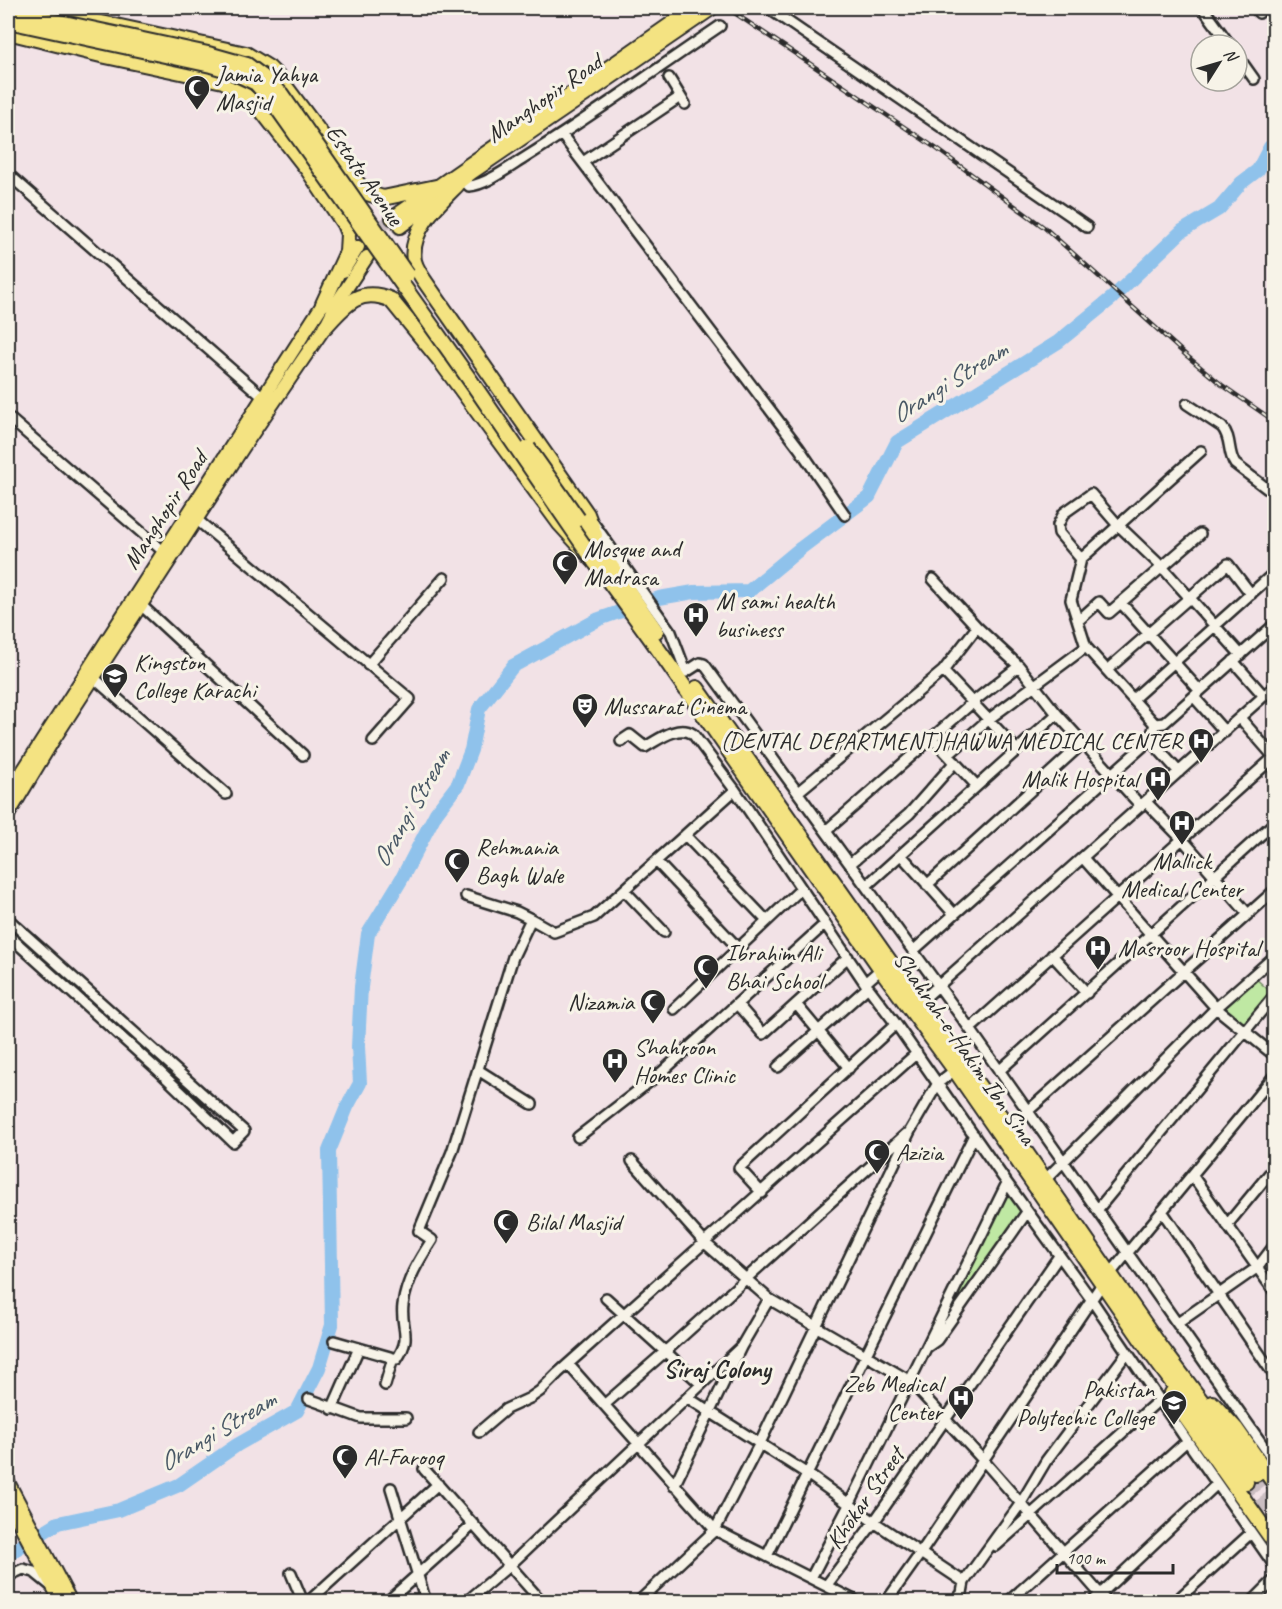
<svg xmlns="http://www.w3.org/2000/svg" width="1282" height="1609" font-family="Caveat,sans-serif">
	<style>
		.green { fill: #bfe8a3; stroke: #758a67; stroke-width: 1.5 }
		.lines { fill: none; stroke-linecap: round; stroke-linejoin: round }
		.river { stroke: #8fc2eb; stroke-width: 14 }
		.major-tunnel { stroke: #cabdc1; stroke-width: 12; stroke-dasharray: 12 6; stroke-linecap: butt }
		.highway-tunnel { stroke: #cabdc1; stroke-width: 14; stroke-dasharray: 14 7; stroke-linecap: butt }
		.minor-casing { stroke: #2b2b2b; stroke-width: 14 }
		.major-casing { stroke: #2b2b2b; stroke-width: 16 }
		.highway-casing { stroke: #2b2b2b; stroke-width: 18 }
		.minor { stroke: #f7f3e8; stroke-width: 9 }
		.major { stroke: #f4e382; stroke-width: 12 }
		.highway { stroke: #f4e382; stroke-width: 14 }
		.rail-casing { stroke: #2b2b2b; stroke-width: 4.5 }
		.rail { stroke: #f7f3e8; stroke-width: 2; stroke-dasharray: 7; stroke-linecap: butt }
		.highway-bridge-casing { stroke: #2b2b2b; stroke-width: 18; stroke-linecap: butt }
		.highway-bridge { stroke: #f4e382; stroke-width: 14 }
		.labels { text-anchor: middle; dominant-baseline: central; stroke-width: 6; stroke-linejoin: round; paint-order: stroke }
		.poi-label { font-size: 24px; fill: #2b2b2b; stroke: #f7f3e8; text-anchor: start }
		.street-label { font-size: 24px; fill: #2b2b2b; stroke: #f7f3e8 }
		.water-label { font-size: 26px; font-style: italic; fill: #495865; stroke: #f7f3e8 }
		.neighbourhood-label { font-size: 26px; font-weight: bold; fill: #2b2b2b; stroke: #f7f3e8 }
	</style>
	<rect width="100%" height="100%" fill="#f2e2e6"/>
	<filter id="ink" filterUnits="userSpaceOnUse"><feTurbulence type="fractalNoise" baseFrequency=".0167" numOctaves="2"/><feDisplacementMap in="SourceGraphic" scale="12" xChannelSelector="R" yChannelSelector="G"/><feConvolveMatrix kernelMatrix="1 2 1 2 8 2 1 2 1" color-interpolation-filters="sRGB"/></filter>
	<g filter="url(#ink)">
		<path class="green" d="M1253 976 1274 995 1246 1031 1216 1008Z
			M1007 1190 1024 1212 942 1329 938 1326Z"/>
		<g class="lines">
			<path class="river" d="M8 1554 58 1523 119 1510 179 1485 237 1445 297 1411 319 1368 332 1325 329 1151 347 1107 360 1083 358 1047 361 987 368 934 401 880 436 813 458 784 471 750 479 709 513 666 599 619 659 598 694 592 749 591 801 548 869 497 897 442 1058 342 1112 298 1182 231 1219 209 1241 183 1258 170 1270 147 1274 144"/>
			<path class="major-tunnel" d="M370 237 392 218
				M367 257 400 227"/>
			<path class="highway-tunnel" d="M1256 1474 1274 1500
				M1246 1482 1274 1522"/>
			<g class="minor-casing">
				<path id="minor" d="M768 8 1087 227
					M1203 8 1230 45
					M1255 8 1259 13
					M1237 55 1254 79
					M669 78 685 104
					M562 135 799 448 845 515
					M583 162 680 97
					M8 174 263 397
					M463 180 469 186C486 185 511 166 526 157 592 116 655 70 720 26
					M1187 404 1222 427C1232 438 1227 452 1235 464L1274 494
					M8 417 163 551
					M196 519 410 699 373 741
					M594 524 671 632 686 672 700 663 704 664 970 1029 1274 1461
					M1081 559 1059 533 1058 525 1064 513 1091 494 1117 524 1162 567 1241 655
					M933 579 977 627 1019 666 1057 714 1141 806
					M1121 603 1200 691
					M141 605 303 755
					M1078 621 1099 602 1109 613 1200 534
					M1233 661 1264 696
					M368 665 444 578
					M1107 670 1228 564 1251 594
					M943 671 1017 750
					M94 678 226 794
					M1194 697 1225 732
					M1133 699 1274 573
					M1240 718 1274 757
					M1155 724 1164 723 1274 625
					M932 738 977 786
					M621 741 630 735 645 747C658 740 678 724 693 734L735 790 865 983
					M948 755 989 719 1086 647
					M1179 772 1150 740 1155 724 1086 647 1071 600 1081 559 1201 451
					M798 792 943 671 977 627
					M1146 802 1183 840 1248 914
					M826 831 973 702 1019 666
					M685 835 767 921
					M901 855 954 914
					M1083 858 1216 1008 1274 1055
					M656 861 738 948
					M850 864 909 814 955 762
					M927 885 1083 743
					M866 886 1057 714
					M624 890 664 932
					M466 896 517 912 531 919
					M8 919 244 1131 233 1142 159 1071 8 935
					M913 951 1150 740
					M1052 955 1087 993
					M881 969 865 983 896 1024
					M919 1003 1274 687
					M737 1004 763 1034 848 957
					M796 1004 849 1068
					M674 1009 801 889
					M970 1029 1274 757
					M778 1067 868 987
					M478 1070 532 1104
					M999 1071 1274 823
					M1009 1128 1274 891
					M578 1137 662 1072 825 924
					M632 1161 705 1243 769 1299 910 1381 983 1460 1107 1602
					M1192 1175 1274 1291
					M1045 1180 1216 1008 1274 957
					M762 1193 739 1168 896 1024 1007 1183 1091 1299 1190 1445 1274 1565
					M1098 1209 1274 996
					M1162 1211 1274 1375
					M1227 1225 1274 1168
					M1110 1274 1274 1076
					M606 1298 701 1384
					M1178 1323 1258 1267 1274 1246
					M334 1341 397 1359C413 1335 400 1328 403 1305 406 1281 419 1260 432 1240L419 1231 452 1152 513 957 531 919 554 932 594 917 735 790
					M927 1347 937 1340 1027 1212
					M568 1364 715 1530 858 1602
					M385 1385 393 1358
					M688 1398 806 1473 874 1522 964 1582 1021 1503 1046 1461 1127 1353
					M309 1399 361 1418H406
					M604 1405 666 1351 906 1134
					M332 1409 359 1348
					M479 1432 506 1409 530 1398 540 1391 558 1373 917 1053
					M424 1469 542 1602
					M674 1486 741 1347 769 1299
					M391 1488 426 1602
					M996 1546 1159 1400
					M767 1556 974 1135
					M291 1573 303 1602
					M8 1576 23 1569 34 1572 50 1585
					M811 1578 849 1505 1007 1183
					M826 1586 874 1522 1059 1256
					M308 1602 438 1484
					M387 1602 474 1524
					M466 1602 510 1565 741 1347
					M638 1602 715 1530 760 1443 910 1131 938 1083 955 1070
					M886 1602 920 1554 1102 1284
					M955 1602 962 1593 964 1582
					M1008 1602 1187 1441
					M1092 1602 1217 1484
					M1175 1602 1251 1533
					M1252 1602 1274 1580"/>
			</g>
			<g class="major-casing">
				<path id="major" d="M392 218 693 8
					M400 227 473 172 713 8
					M343 271 358 247
					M8 794 328 296
					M8 815 52 742 244 446 325 327 338 301 367 257
					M8 1482 71 1602
					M8 1502 61 1602"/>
			</g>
			<g class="highway-casing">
				<path id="highway" d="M32 8 246 54 269 68 279 78 364 192 383 198 436 187
					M8 32 101 55 223 81 237 88 262 111 308 170 344 224 348 234 347 252 323 304
					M457 185C438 204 409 230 414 261 416 269 423 279 428 286L587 514 595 535
					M325 327C345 305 359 286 391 300L439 359 560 524 595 562 651 639 881 969 955 1070 1152 1355 1246 1482
					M578 519 656 631
					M697 688 919 1003 1009 1128 1160 1346 1256 1474
					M1172 1393 1182 1412 1274 1542
					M1212 1403 1236 1429 1274 1483"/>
			</g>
			<use href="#minor" class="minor"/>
			<use href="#major" class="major"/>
			<use href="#highway" class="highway"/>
			<g class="rail-casing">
				<path id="rail" d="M727 8 937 149 1045 228 1187 356 1222 385 1274 421"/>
			</g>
			<use href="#rail" class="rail"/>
			<g class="highway-bridge-casing">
				<path id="highway-bridge" d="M8 11 208 54 247 65 267 80 281 94 407 275
					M8 21 211 65 228 70 256 83 273 102 475 387 595 562
					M528 448 578 519"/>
			</g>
			<use href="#highway-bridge" class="highway-bridge"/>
		</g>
	</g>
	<defs>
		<g id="mosque-pin" transform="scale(1.35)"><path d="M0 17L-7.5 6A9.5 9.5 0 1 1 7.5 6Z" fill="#2b2b2b" stroke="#f7f3e8"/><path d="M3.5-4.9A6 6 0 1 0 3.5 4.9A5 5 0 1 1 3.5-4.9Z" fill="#fff"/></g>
		<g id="hospital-pin" transform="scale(1.35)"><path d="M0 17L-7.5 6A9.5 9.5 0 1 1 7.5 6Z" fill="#2b2b2b" stroke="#f7f3e8"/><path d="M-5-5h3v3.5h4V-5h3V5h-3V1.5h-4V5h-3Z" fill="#fff"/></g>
		<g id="university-pin" transform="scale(1.35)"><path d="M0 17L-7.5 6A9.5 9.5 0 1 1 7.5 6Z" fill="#2b2b2b" stroke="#f7f3e8"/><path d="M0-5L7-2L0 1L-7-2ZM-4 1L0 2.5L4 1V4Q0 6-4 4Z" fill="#fff"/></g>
		<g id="theatre-pin" transform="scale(1.35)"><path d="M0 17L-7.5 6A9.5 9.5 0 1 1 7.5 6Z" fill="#2b2b2b" stroke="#f7f3e8"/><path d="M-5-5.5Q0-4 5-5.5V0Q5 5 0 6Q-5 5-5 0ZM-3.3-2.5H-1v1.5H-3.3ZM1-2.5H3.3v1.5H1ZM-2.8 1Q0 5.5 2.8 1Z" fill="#fff"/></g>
	</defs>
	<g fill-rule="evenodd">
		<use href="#mosque-pin" x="197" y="88"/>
		<use href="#mosque-pin" x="565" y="563"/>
		<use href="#hospital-pin" x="696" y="615"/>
		<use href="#university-pin" x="115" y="676"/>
		<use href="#theatre-pin" x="585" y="706"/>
		<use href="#hospital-pin" x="1201" y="741"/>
		<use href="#hospital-pin" x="1158" y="779"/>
		<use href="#hospital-pin" x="1182" y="823"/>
		<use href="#mosque-pin" x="457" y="861"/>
		<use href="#hospital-pin" x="1098" y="948"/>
		<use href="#mosque-pin" x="706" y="967"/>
		<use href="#mosque-pin" x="653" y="1002"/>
		<use href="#hospital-pin" x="615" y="1061"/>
		<use href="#mosque-pin" x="877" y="1152"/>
		<use href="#mosque-pin" x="506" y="1222"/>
		<use href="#hospital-pin" x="961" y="1398"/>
		<use href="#university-pin" x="1174" y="1403"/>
		<use href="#mosque-pin" x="345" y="1457"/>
	</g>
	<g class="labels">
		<g class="poi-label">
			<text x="216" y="74">Jamia Yahya<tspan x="216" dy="28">Masjid</tspan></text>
			<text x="584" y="549">Mosque and<tspan x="584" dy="28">Madrasa</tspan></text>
			<text x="716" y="601">M sami health<tspan x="716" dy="28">business</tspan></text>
			<text x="134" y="662">Kingston<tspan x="134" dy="28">College Karachi</tspan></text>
			<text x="604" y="706">Mussarat Cinema</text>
			<text x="1182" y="741" text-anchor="end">(DENTAL DEPARTMENT)HAWWA MEDICAL CENTER</text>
			<text x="1138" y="779" text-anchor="end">Malik Hospital</text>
			<text x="476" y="847">Rehmania<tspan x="476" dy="28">Bagh Wale</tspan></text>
			<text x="1182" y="861" text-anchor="middle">Mallick<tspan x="1182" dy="28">Medical Center</tspan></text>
			<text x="1118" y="948">Masroor Hospital</text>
			<text x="726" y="953">Ibrahim Ali<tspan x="726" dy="28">Bhai School</tspan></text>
			<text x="634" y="1002" text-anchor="end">Nizamia</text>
			<text x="634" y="1047">Shahroon<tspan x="634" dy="28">Homes Clinic</tspan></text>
			<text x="896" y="1152">Azizia</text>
			<text x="526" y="1222">Bilal Masjid</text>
			<text x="942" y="1384" text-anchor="end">Zeb Medical<tspan x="942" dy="28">Center</tspan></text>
			<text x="1154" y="1389" text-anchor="end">Pakistan<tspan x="1154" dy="28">Polytechic College</tspan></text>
			<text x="364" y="1457">Al-Farooq</text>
		</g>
		<g class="street-label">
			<text transform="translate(544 98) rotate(-35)">Manghopir Road</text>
			<text transform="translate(365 175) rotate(55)">Estate Avenue</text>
			<text transform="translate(165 510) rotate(-57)">Manghopir Road</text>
			<text transform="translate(965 1048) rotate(55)">Shahrah-e-Hakim Ibn Sina</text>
			<text transform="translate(865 1498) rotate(-55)">Khokar Street</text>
		</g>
		<g class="water-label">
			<text transform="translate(949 382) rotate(-32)">Orangi Stream</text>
			<text transform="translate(411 808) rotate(-60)">Orangi Stream</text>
			<text transform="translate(217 1431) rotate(-31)">Orangi Stream</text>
		</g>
		<g class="neighbourhood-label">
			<text x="717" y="1368">Siraj Colony</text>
		</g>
	</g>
	<rect width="1282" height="1609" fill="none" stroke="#f7f3e8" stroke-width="30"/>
	<rect x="15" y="15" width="1252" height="1579" fill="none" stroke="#2b2b2b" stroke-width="2" filter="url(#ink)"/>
	<g transform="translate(1219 63) rotate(53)"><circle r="28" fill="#f7f3e8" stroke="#a5a39c" stroke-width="1.5"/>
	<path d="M0-4.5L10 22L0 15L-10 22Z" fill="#2b2b2b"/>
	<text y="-9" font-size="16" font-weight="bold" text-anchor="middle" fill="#2b2b2b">N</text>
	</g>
	<path d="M1057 1564v9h116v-9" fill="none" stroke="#2b2b2b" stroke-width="3"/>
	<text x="1066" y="1564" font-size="18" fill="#2b2b2b" stroke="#f7f3e8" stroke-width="4.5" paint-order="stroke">100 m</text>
</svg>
